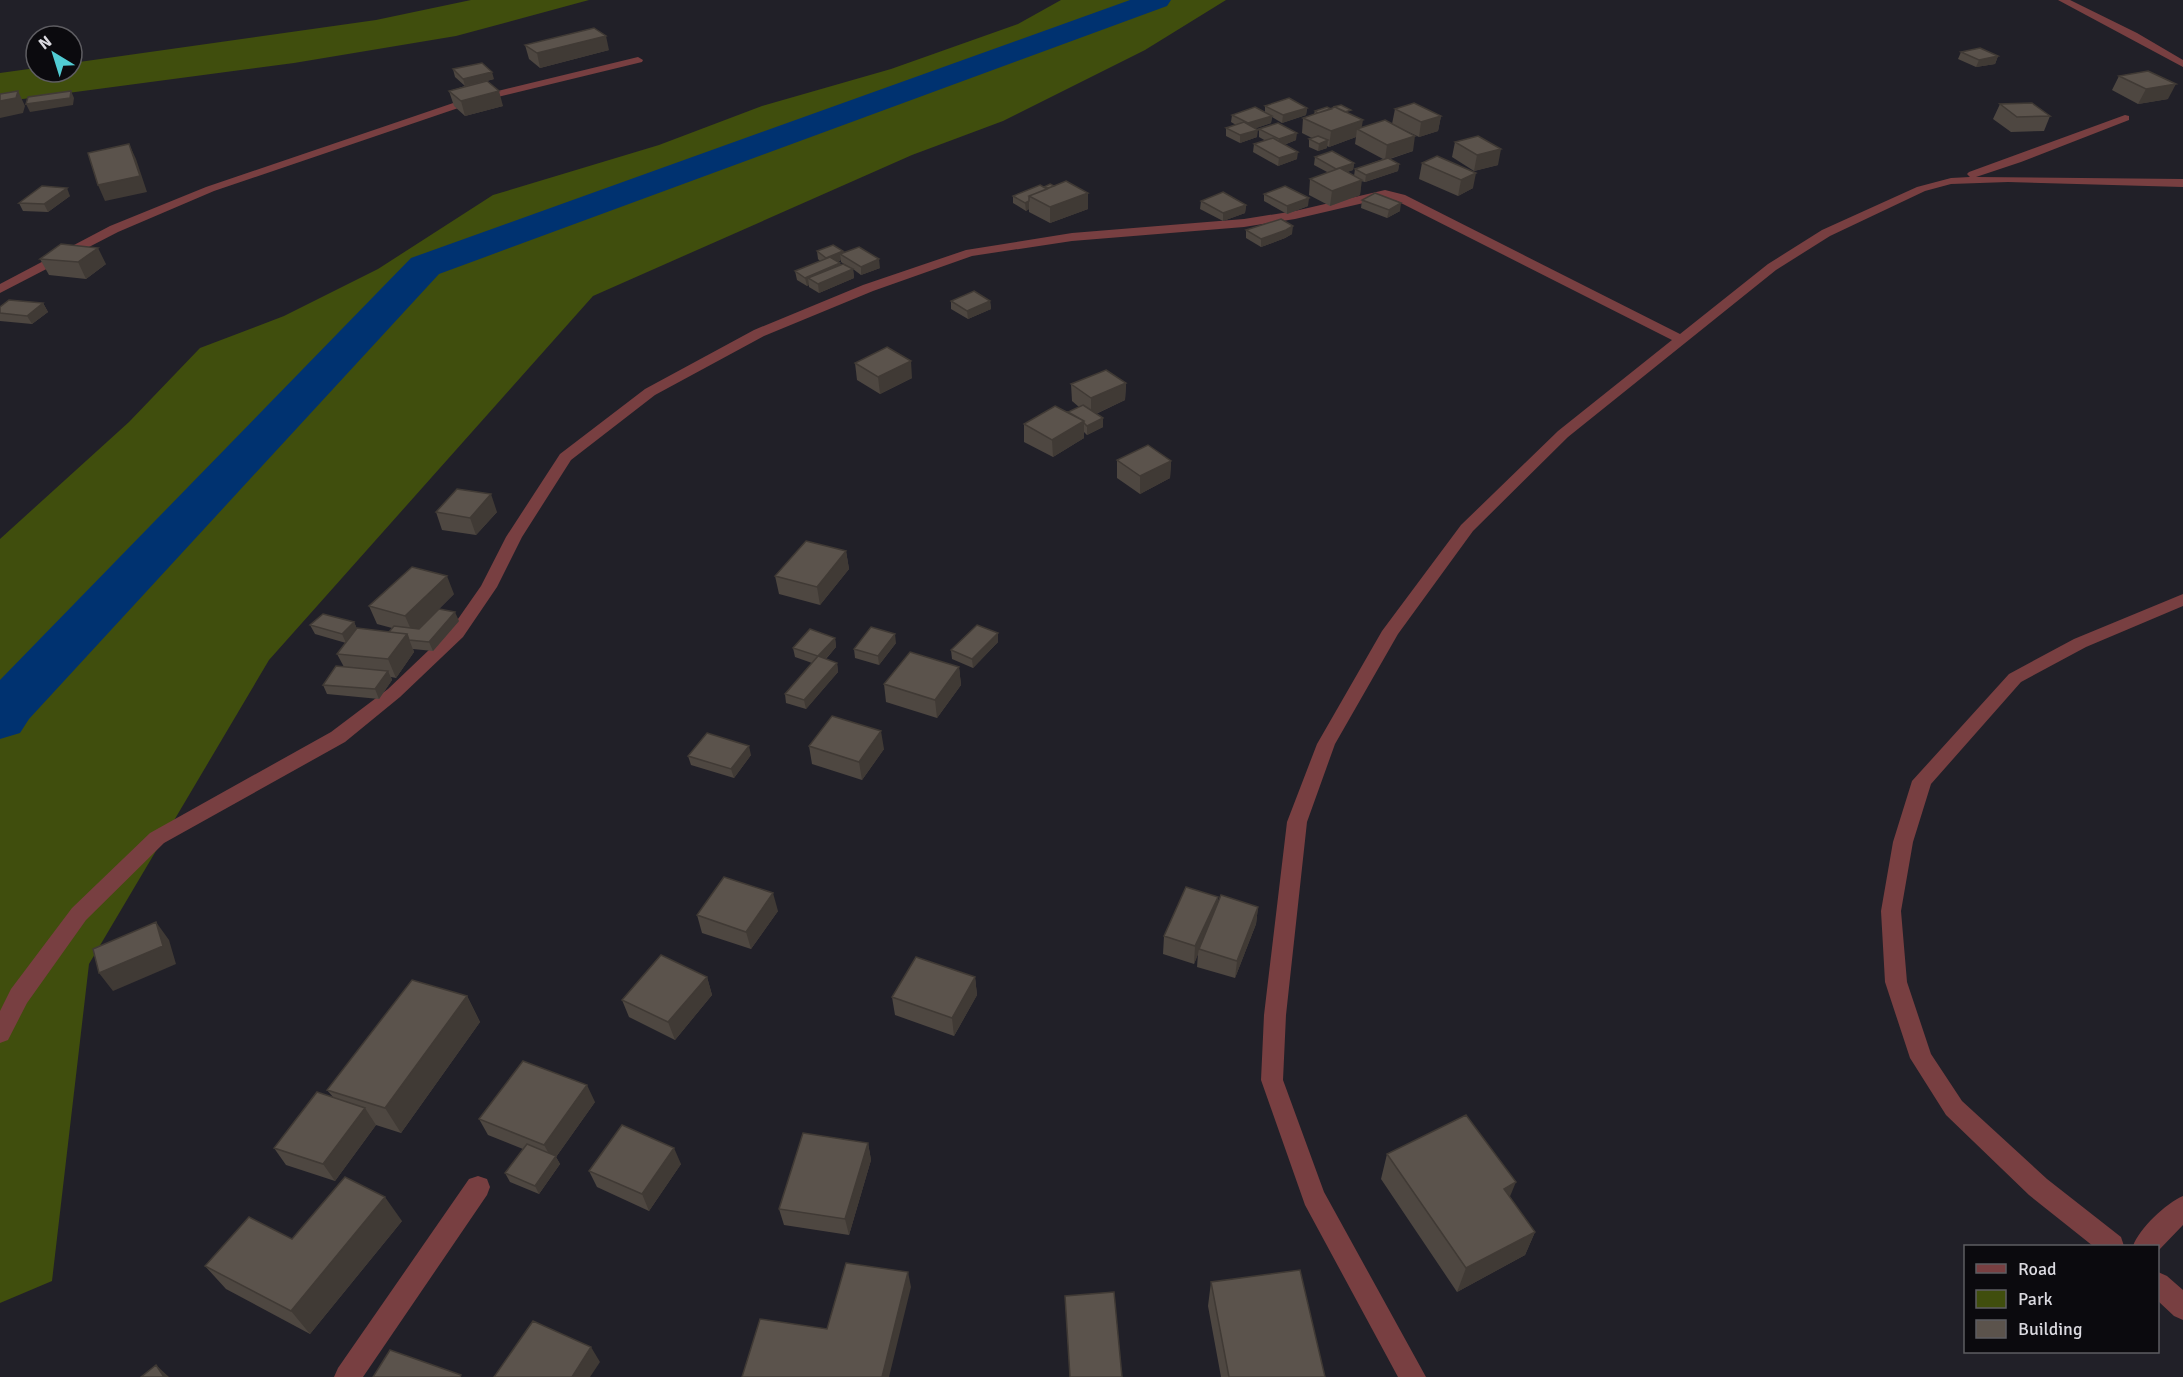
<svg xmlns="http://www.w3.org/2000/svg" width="2183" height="1377" font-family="Signika,sans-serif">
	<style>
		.green { fill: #404e0d }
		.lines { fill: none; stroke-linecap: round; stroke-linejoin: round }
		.river { fill: #003270; fill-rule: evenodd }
		.street { fill: #783f41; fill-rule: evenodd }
		.wall { fill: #4e4741; fill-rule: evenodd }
		.shaded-wall { fill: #403a35 }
		.building { fill: #5b534c; stroke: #403a35; stroke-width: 1.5 }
	</style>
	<rect width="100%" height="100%" fill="#212028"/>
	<path class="green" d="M471 0H589L456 36 294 63 0 102V73L36 68V72H72V63L376 20Z
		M1061 0H1226L1145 50 1003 121 912 155 593 296 269 660 89 964 52 1281 0 1303V539L129 422 200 348 284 316 378 269 493 195 659 145 762 106 891 69 1018 24Z"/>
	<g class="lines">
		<path class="river" d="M1130 0H1171L1167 6 439 274 29 719 20 733 0 739V680L411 258Z"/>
		<path class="street" d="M2058 0H2070L2137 33 2183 60V67Z
			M638 57 643 60 642 62 473 103 214 191 118 232 0 293V284L110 226 206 187 465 99Z
			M2125 115 2129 116V120L2021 162 1976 177 2183 179V187L2008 182 1951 184 1925 191 1830 236 1776 270 1568 437 1473 531 1398 634 1335 744 1307 822 1286 1015 1283 1080 1324 1192 1426 1377H1398L1305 1205 1261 1080 1264 1015 1287 822 1317 744 1382 631 1461 525 1558 431 1672 340 1397 201 1385 198 1295 219 1244 227 1072 241 972 256 873 291 764 336 655 395 571 460 522 537 497 587 463 637 400 697 345 742 164 843 86 920 27 1003 8 1040 0 1043V1011L11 989 72 908 150 833 331 732 388 689 451 629 481 586 506 537 560 454 645 389 754 330 863 285 966 250 1072 233 1244 219 1295 211 1385 190 1405 195 1680 334 1768 264 1822 230 1917 187 1951 178 1970 177 1967 174 1969 172Z
			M2183 594V606L2086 647 2021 682 1931 784 1913 842 1901 911 1907 982 1931 1054 1962 1101 2047 1179 2121 1237 2124 1246H2093L2029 1195 1946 1115 1910 1058 1885 982 1881 911 1893 842 1912 781 2009 674 2074 639Z
			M478 1176 487 1179 490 1187 487 1195 363 1377H334L338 1368 469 1179Z
			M2183 1196V1225L2158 1251V1246H2133C2139 1229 2166 1203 2183 1196Z
			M2158 1272 2167 1276 2183 1290V1320L2174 1316 2158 1301Z"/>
	</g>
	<path class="wall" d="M525 45 609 50 540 68 529 59Z
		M1961 52 1998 56 1995 64 1976 67 1958 59Z
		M453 69 494 79 487 81 503 106 465 116 454 106 449 91 465 86 455 77Z
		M2119 76 2168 99 2138 104 2112 90Z
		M2000 104 2050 116 2044 131 2011 132 1993 119Z
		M1265 106 1307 108 1306 115 1282 123 1272 117 1271 123 1256 128 1257 137 1240 143 1226 136V128L1236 125 1231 122 1232 115 1265 112Z
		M1331 109 1350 114 1362 128 1413 151 1390 159 1399 164 1398 171 1365 182 1361 181 1360 195 1330 206 1309 195 1310 179 1329 173 1314 165 1315 157 1354 163 1353 170 1347 172 1354 176 1355 169 1383 159 1355 144 1356 137 1329 147 1327 146V148L1318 151 1309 147V139L1312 138 1302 133 1303 118 1314 114 1315 111Z
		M1395 109 1441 116 1438 131 1419 137 1392 124Z
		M1259 129 1296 140 1284 145 1297 159 1278 166 1253 152 1254 144 1266 141 1259 137Z
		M1455 142 1498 165 1474 171 1452 157Z
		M1437 156 1473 188 1458 196 1419 179 1422 163Z
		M1054 186 1088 193V209L1050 223 1029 212V209L1026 211 1013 203V196Z
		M1264 194 1308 206 1287 214 1264 201Z
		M70 196 48 212 23 211 19 203Z
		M1362 200 1400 211 1387 218 1361 208Z
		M1201 201 1246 205 1245 213 1223 221 1200 209Z
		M1246 230 1292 234 1285 238 1261 247 1246 238Z
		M817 251H843V253L880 268 861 275 853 269 854 278 819 293 809 287V285L807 286 797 280 795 271 820 261 818 259ZM841 260V262L852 269 840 264 838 262Z
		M40 259 106 264 86 279 49 275Z
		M951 301H990L991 309 968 319 951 309Z
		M43 303 48 312 32 324 0 321V307Z
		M855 363 912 378 880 394 857 380Z
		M1126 383 1125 400 1096 414 1103 427 1087 435 1084 432V438L1053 457 1024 442V424L1068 412 1079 407 1072 401 1071 384Z
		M1117 460 1171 461 1170 478 1140 494 1117 478Z
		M436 512H497L476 535 442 530Z
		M846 551 849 569 820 605 779 594 775 576Z
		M454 594 419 629 459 621 433 651 413 649 414 652 396 678 391 677 392 680 379 699 327 694 323 685 344 667 337 654 346 643 315 634 310 625 354 622 357 629 389 632 392 628 377 624 369 606Z
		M998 633V642L973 668 952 659 951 650Z
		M835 638 836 647 826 659 837 663 838 672 806 709 786 703 785 694 812 663 795 657 793 648Z
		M896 643 879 665 855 658 854 649Z
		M959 667 961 685 937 718 886 702 884 684Z
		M809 746 884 749 862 780 812 764Z
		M751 755 734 778 691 765 688 756Z
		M1218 897 1217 906 1258 907 1256 924 1235 978 1197 967 1198 954 1194 964 1163 954 1164 936Z
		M778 911 751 949 702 933 697 915Z
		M707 977 712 995 675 1040 629 1017 622 1000Z
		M975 977 977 995 954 1036 895 1015 892 997Z
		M467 996 480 1022 401 1133 376 1125 335 1181 286 1165 274 1148 333 1097 327 1090Z
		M595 1102 556 1157 560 1164 539 1194 510 1182 505 1173 523 1149 488 1135 479 1119Z
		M868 1143 871 1160 849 1235 784 1225 779 1209Z
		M1387 1154 1510 1197 1535 1232 1525 1255 1457 1292 1381 1179Z
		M681 1164 649 1211 597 1187 589 1171Z
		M402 1221 310 1334 226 1289 205 1266 292 1239Z
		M1211 1282 1325 1377H1221L1208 1306Z"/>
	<path class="shaded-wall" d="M606 36 609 50 540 68 537 53Z
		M1998 56 1995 64 1976 67 1979 60Z
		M492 72 494 79 465 86 463 79Z
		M2176 84 2168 99 2138 104 2146 89Z
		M18 91 25 106 23 113 0 118V101Z
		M71 91 74 98 73 105 30 112 26 104Z
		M499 91 503 106 465 116 461 101Z
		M1307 108 1306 115 1282 123 1283 115Z
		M1272 116 1271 123 1248 131V123Z
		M1441 116 1438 131 1419 137 1421 122Z
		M1363 120 1361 131 1357 129 1356 137 1329 147 1331 131Z
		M1258 130 1257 137 1240 143V135Z
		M1297 133 1296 140 1278 147 1279 139Z
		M1415 136 1413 151 1385 160 1387 145Z
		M1328 140 1327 148 1318 151 1319 144Z
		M129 144 136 159 147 192 105 201 98 185Z
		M1501 149 1498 165 1474 171 1477 155Z
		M1298 152 1297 159 1278 166 1279 158Z
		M1354 163 1353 170 1335 176 1336 169Z
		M1399 164 1398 171 1365 182 1366 175Z
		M1476 173 1473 188 1458 196 1461 180Z
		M1362 180 1360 195 1330 206 1332 191Z
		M67 188 70 196 48 212 44 204Z
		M1088 193V209L1050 223V207Z
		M1309 198 1308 206 1287 214V206Z
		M1029 201V209L1026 211 1025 203Z
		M1401 203 1400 211 1387 218 1389 210Z
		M1246 205 1245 213 1223 221V213Z
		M1293 226 1292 234 1285 238 1261 247V239Z
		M98 248 106 264 86 279 78 262Z
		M843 251 844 256 840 254 841 260 828 266 826 258Z
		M879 259 880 268 861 275V267Z
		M840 263 841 271 808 278 809 285 807 286 805 278Z
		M853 269 854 278 819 293 818 284Z
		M990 301 991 309 968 319 967 311Z
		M43 303 48 312 32 324 27 316Z
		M911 361 912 378 880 394 878 377Z
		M1126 383 1125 400 1091 416V398Z
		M1103 418V427L1087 435V426Z
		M1084 421V438L1053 457 1052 440Z
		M1171 461 1170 478 1140 494V476Z
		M491 494 497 512 476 535 470 518Z
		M846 551 849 569 820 605 817 587Z
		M447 576 454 594 413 634 405 616Z
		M455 612 459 621 433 651 429 642Z
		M354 622 358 631 346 643 342 634Z
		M998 633V642L973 668 972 659Z
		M407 634 414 652 396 678 388 659Z
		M895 634 896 643 879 665 878 656Z
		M835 638 836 647 820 665 818 656Z
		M837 663 838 672 806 709 804 700Z
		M959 667 961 685 937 718 935 700Z
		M388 671 392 680 379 699 375 689Z
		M881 731 884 749 862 780 859 762Z
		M749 746 751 755 734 778 731 769Z
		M773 893 778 911 751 949 746 932Z
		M1218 897 1216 915 1199 949 1198 954 1194 964 1195 946Z
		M1258 907 1256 924 1235 978 1237 961Z
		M156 922 169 940 176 964 113 991 99 973Z
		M707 977 712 995 675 1040 668 1022Z
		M975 977 977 995 954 1036 952 1018Z
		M467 996 480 1022 401 1133 385 1108Z
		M587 1085 595 1102 556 1157 560 1164 539 1194 535 1186 553 1161 544 1145Z
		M365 1108 376 1125 335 1181 323 1164Z
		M868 1143 871 1160 849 1235 845 1219Z
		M674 1148 681 1164 649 1211 642 1194Z
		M1516 1182 1506 1206 1504 1189Z
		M385 1197 402 1221 310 1334 291 1311Z
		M1535 1232 1525 1255 1457 1292 1466 1268Z
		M908 1272 911 1287 889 1377H882Z
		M591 1347 600 1362 590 1377H572Z
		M156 1365 169 1377H164Z"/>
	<path class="building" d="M594 28 606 36 537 53 525 45Z
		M1980 48 1998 56 1979 60 1961 52Z
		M482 63 492 72 463 79 453 69Z
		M2148 71 2176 84 2146 89 2119 76Z
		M487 81 499 91 461 101 449 91Z
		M18 91 16 98 0 101V94Z
		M71 91 70 98 26 104 28 97Z
		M1289 98 1307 108 1283 115 1265 106Z
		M1414 103 1441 116 1421 122 1395 109Z
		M2032 103 2050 116 2017 117 2000 104Z
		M1341 105 1351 110 1345 112 1335 107H1333Z
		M1255 107 1272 116 1248 123 1232 115Z
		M1327 107 1331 109 1318 113 1315 111Z
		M1335 107 1363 120 1331 131 1303 118Z
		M1385 120 1415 136 1387 145 1357 129Z
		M1244 122 1258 130 1240 135 1226 128Z
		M1278 123 1297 133 1279 139 1259 129Z
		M1318 136 1328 140 1319 144 1309 139Z
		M1478 136 1501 149 1477 155 1455 142Z
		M1273 138 1298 152 1279 158 1254 144Z
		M129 144 140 176 98 185 88 153Z
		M1332 151 1354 163 1336 169 1315 157Z
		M1437 156 1476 173 1461 180 1422 163Z
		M1388 158 1399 164 1366 175 1355 169Z
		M1340 168 1362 180 1332 191 1310 179Z
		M1066 181 1088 193 1050 207 1029 196Z
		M1050 184 1054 186 1048 188 1044 187Z
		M1040 185 1047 189 1029 196V201L1025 203 1013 196Z
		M42 186 67 188 44 204 19 203Z
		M1285 186 1309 198 1287 206 1264 194Z
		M1223 192 1246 205 1223 213 1201 201Z
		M1375 193 1401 203 1389 210 1362 200Z
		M1281 219 1293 226 1286 230 1261 239 1246 230Z
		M61 244 98 248 78 262 40 259Z
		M833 245 843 251 826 258 817 251Z
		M859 247 879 259 861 267 840 254Z
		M830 257 840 263 805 278 795 271Z
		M843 264 853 269 818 284 808 278Z
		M974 291 990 301 967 311 951 301Z
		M9 300 43 303 27 316 0 313V307Z
		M887 347 911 361 878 377 855 363Z
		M1106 370 1126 383 1091 398 1071 384Z
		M1083 405 1103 418 1087 426 1084 423V421L1068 412Z
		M1055 406 1084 421 1052 440 1024 424Z
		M1148 445 1171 461 1140 476 1117 460Z
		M457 489 491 494 470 518 436 512Z
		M806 541 846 551 817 587 775 576Z
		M412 567 447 576 405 616 369 606Z
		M439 609 455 612 429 642 409 640 407 634 389 632 394 626 419 629Z
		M323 614 354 622 342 634 310 625Z
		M977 625 998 633 972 659 951 650Z
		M871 627 895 634 878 656 854 649Z
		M357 628 407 634 388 659 337 654Z
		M810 629 835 638 818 656 837 663 804 700 785 694 818 656 793 648Z
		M910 652 959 667 935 700 884 684Z
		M336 666 388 671 375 689 323 685Z
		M832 716 881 731 859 762 809 746Z
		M707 733 749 746 731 769 688 756Z
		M724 877 773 893 746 932 697 915Z
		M1186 887 1218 897 1195 946 1164 936Z
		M1221 895 1258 907 1237 961 1199 949Z
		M156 922 163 946 99 973 93 949Z
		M661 955 707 977 668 1022 622 1000Z
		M916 957 975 977 952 1018 892 997Z
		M412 980 467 996 385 1108 327 1090Z
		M523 1061 587 1085 544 1145 479 1119Z
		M317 1092 365 1108 323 1164 274 1148Z
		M1466 1115 1516 1182 1504 1189 1535 1232 1466 1268 1387 1154Z
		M622 1125 674 1148 642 1194 589 1171Z
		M803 1133 868 1143 845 1219 779 1209Z
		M527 1144 556 1156 535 1186 505 1173Z
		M345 1177 385 1197 291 1311 205 1266 249 1217 292 1239Z
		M846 1263 908 1272 882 1377H742L760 1319 827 1329Z
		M1300 1270 1325 1377H1229L1211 1282Z
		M1114 1292 1122 1377H1070L1065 1296Z
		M533 1321 591 1347 572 1377H494Z
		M390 1350 461 1375 460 1377H373Z
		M156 1365 164 1377H141Z"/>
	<rect x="1964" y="1245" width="195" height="108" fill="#0b0a0e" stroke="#5e5d62" stroke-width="1.5"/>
	<rect x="1976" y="1264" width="30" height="9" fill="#783f41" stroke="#5e5d62" stroke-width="1.5"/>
	<text x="2018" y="1275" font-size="18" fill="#dbdae0">Road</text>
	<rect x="1976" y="1290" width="30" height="18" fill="#404e0d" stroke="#5e5d62" stroke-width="1.5"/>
	<text x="2018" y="1305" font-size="18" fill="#dbdae0">Park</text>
	<rect x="1976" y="1320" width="30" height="18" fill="#5b534c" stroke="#5e5d62" stroke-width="1.5"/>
	<text x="2018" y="1335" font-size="18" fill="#dbdae0">Building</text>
	<g transform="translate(54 54) rotate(322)"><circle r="28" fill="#0b0a0e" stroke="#5e5d62" stroke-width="1.5"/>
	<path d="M0-4.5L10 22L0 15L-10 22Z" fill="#51ccd3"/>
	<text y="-9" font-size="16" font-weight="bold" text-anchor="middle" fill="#dbdae0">N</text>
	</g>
</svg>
